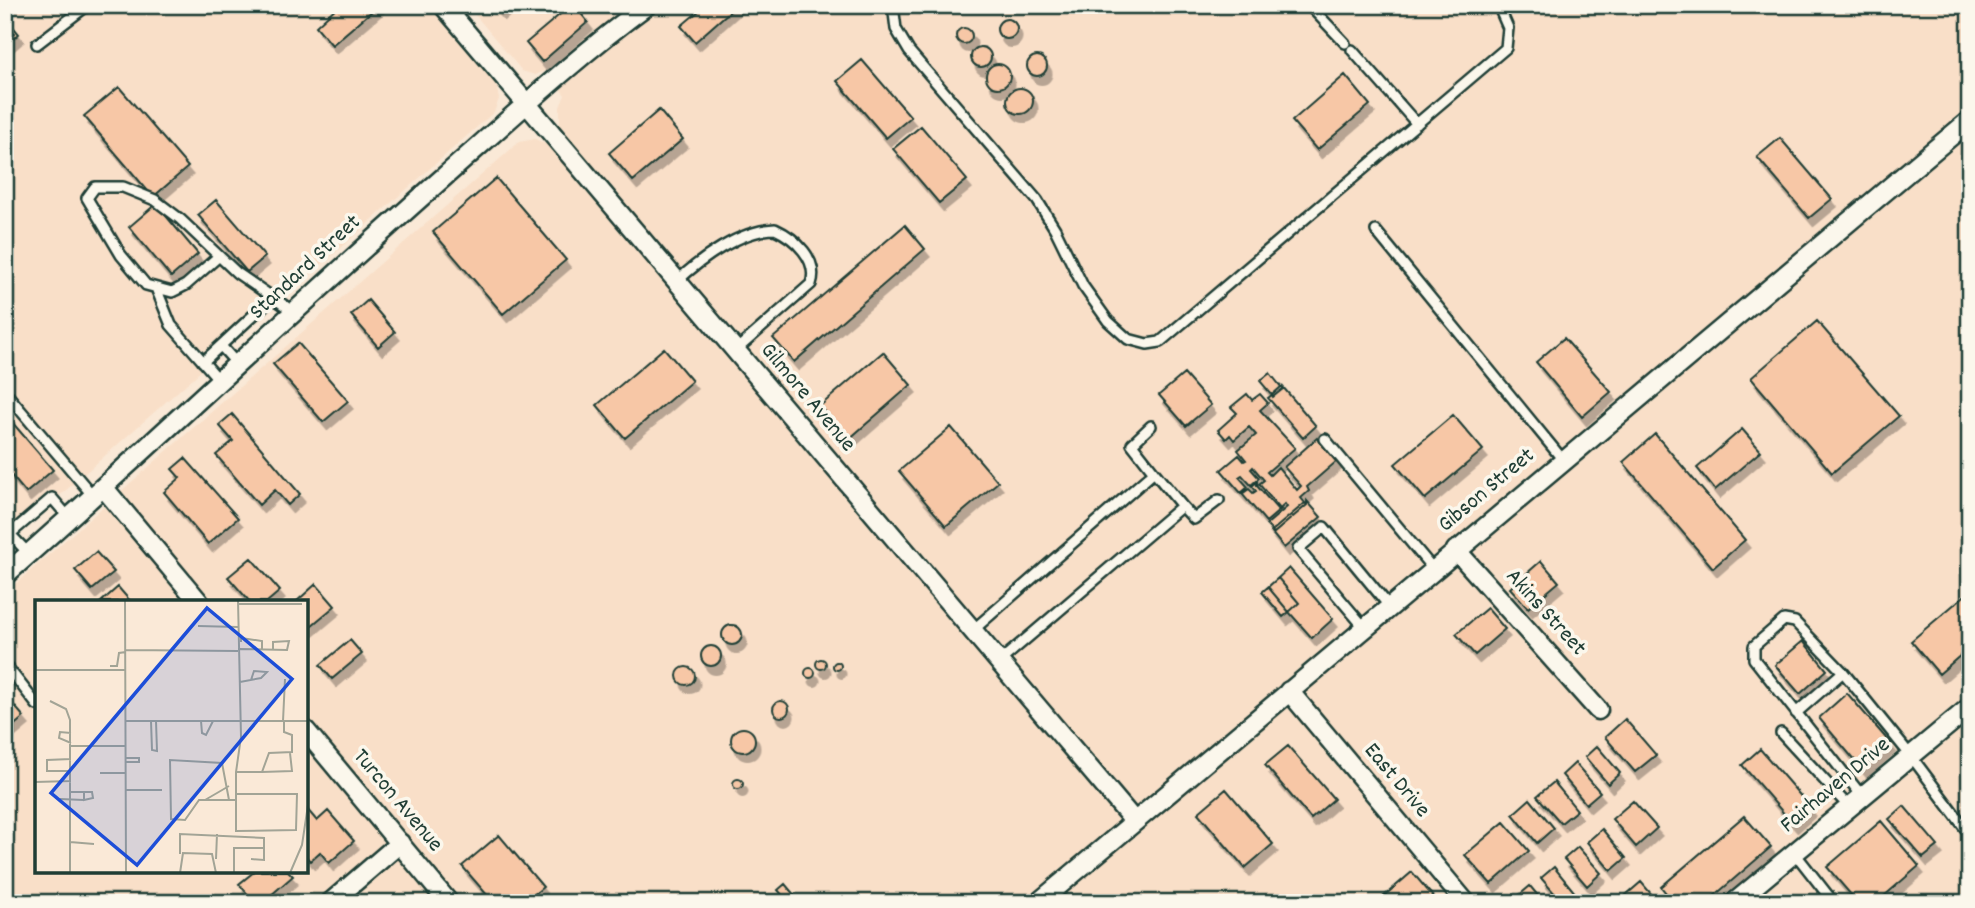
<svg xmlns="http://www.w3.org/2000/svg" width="1975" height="908" font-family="Dekko,sans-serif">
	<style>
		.built { fill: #f9dfc8; fill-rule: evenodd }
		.building { fill: #f7c7a6; stroke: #1f3d34; stroke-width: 2; filter: url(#shadow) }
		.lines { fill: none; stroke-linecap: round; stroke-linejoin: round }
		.service-casing { stroke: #1f3d34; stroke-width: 14 }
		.minor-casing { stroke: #1f3d34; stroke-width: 23 }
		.service { stroke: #fbf7ec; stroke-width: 9 }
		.minor { stroke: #fbf7ec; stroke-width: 18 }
		.labels { text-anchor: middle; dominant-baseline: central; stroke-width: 7; stroke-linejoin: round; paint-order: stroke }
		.street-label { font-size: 23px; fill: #1f3d34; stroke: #fbf7ec }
		.inset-road { fill: none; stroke: #a2a496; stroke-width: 2 }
		.view { fill: #1d4ed8; fill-opacity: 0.15; stroke: #1d4ed8; stroke-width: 3.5 }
		.inset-edge { fill: none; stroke: #1f3d34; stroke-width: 3.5 }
	</style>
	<defs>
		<filter id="shadow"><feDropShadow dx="4.5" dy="8" stdDeviation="0" flood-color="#0004"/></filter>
	</defs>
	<rect width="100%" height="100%" fill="#fae9d7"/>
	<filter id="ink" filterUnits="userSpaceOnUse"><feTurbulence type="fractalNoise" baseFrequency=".0143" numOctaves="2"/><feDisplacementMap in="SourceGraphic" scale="14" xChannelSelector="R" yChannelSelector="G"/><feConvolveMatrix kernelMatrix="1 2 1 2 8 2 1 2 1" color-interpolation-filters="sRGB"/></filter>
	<g filter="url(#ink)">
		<path class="built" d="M5 5H430L496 84 499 99 494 112 5 544Z
			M467 5H1970V903H5V593L519 142 535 139 550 146 560 123V107L565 95 546 71 535 75 522 71ZM37 602H306V871H37Z"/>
		<path class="building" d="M339 5H379L332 45 316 26Z
			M494 5H508L500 12Z
			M571 5H574L588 22 542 62 526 43Z
			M706 5H737L695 42 681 26Z
			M5 17 19 34 5 46Z
			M997 29a10 10 0 1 1 20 0a10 10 0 1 1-20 0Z
			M956 36a8 8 0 1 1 16 0a8 8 0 1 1-16 0Z
			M971 57a10 10 0 1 1 20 0a10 10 0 1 1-20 0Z
			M1027 66a10 10 0 1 1 20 0a10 10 0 1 1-20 0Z
			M862 60 911 117 886 138 837 81Z
			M986 76a12 12 0 1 1 24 0a12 12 0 1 1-24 0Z
			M1345 75 1370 105 1317 150 1292 121Z
			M119 87 188 167 153 197 84 116Z
			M1007 101a13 13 0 1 1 26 0a13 13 0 1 1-26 0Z
			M659 110 683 139 633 181 609 153Z
			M921 126 967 180 939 203 893 149Z
			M1780 138 1832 199 1809 218 1757 157Z
			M496 178 566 260 503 314 433 232Z
			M216 200 265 257 247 272 198 215Z
			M156 204 198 254 171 277 129 227Z
			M905 225 925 249 794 362 773 338Z
			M368 300 395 332 378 347 351 315Z
			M1817 321 1899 416 1832 473 1751 378Z
			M1564 338 1611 392 1582 417 1536 362Z
			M298 343 348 401 323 422 273 364Z
			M664 348 692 381 625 438 597 405Z
			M883 352 911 385 849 439 820 406Z
			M1270 373 1281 387 1272 395 1260 381Z
			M1184 374 1211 405 1186 426 1159 395Z
			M1282 386 1316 426 1303 438 1268 398 1272 395 1273 397 1283 389Z
			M1247 394 1252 400 1260 394 1268 403 1260 410 1295 448 1267 472 1270 475 1278 467 1297 490 1301 486 1284 467 1317 438 1337 461 1307 487 1309 491 1301 498 1305 503 1272 531 1266 525 1287 507 1285 504 1280 509 1259 484 1264 480 1253 467 1251 469 1259 478 1251 485 1242 475 1239 477 1248 487 1241 493 1221 470 1239 455 1244 461 1246 460 1238 450 1256 435 1249 427 1234 440 1230 435 1226 439 1218 430 1237 413 1231 407Z
			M5 414 53 470 26 493 5 468Z
			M232 414 300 494 288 505 275 490 259 505 216 455 233 441 219 425Z
			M1453 415 1483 450 1425 499 1395 464Z
			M951 427 998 482 946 526 899 471Z
			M1742 429 1761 451 1715 490 1697 468Z
			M1655 434 1745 540 1713 568 1623 462Z
			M185 458 238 518 208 544 164 492 180 478 172 469Z
			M1257 482V486L1278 510H1280L1266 522 1242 494 1249 489 1253 493 1256 491 1252 486Z
			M1307 501 1321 517 1284 548 1271 532 1274 533 1307 505Z
			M1305 503 1307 505 1274 533 1272 531Z
			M96 552 114 572 92 590 75 570Z
			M251 558 280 591 267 602H250L228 577Z
			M1541 561 1559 582 1528 608 1510 588Z
			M1289 568 1333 619 1312 638 1289 612 1299 603 1278 578Z
			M1278 578 1268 587 1289 612 1283 617 1262 592Z
			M1278 578 1299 603 1289 612 1268 587Z
			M316 584 335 606 306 630V602H296Z
			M118 587 131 602H101Z
			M1970 591V647L1939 674 1911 641Z
			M1487 608 1505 629 1475 655 1456 634Z
			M722 635a10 10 0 1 1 20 0a10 10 0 1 1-20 0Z
			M350 640 362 654 332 679 320 665Z
			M1803 641 1827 670 1800 694 1775 665Z
			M701 656a10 10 0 1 1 20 0a10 10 0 1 1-20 0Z
			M816 664a5 5 0 1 1 10 0a5 5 0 1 1-10 0Z
			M833 666a4 4 0 1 1 8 0a4 4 0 1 1-8 0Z
			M677 676a9 9 0 1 1 18 0a9 9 0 1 1-18 0Z
			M805 673a5 5 0 1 1 10 0a5 5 0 1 1-10 0Z
			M1847 693 1891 744 1862 769 1819 718Z
			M5 695 24 717 5 733Z
			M773 709a8 8 0 1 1 16 0a8 8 0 1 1-16 0Z
			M1625 719 1656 755 1635 772 1605 737Z
			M731 740a12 12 0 1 1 24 0a12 12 0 1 1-24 0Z
			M1288 746 1334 799 1311 819 1265 765Z
			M1597 746 1620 773 1608 784 1585 757Z
			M1760 749 1811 808 1793 824 1742 765Z
			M1575 763 1600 792 1586 804 1562 775Z
			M733 784a5 5 0 1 1 10 0a5 5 0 1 1-10 0Z
			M1554 782 1577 810 1561 823 1537 796Z
			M1226 789 1273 844 1245 868 1198 813Z
			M1530 799 1554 828 1537 843 1513 814Z
			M1633 801 1657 828 1636 847 1612 819Z
			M1904 806 1938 846 1923 858 1889 819Z
			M306 808 317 821 328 811 354 841 329 863 320 852 310 861 306 856Z
			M1744 816 1771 847 1706 903H1674L1661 887Z
			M1881 821 1919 866 1876 903H1858L1827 867Z
			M1504 822 1529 851 1491 884 1465 855Z
			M1602 829 1626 858 1611 871 1587 842Z
			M499 835 543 887 524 903H494L462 866Z
			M1578 847 1601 873 1587 886 1564 859Z
			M1554 867 1580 899 1576 903H1563L1541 878Z
			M255 871H288L293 876 262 903H255L239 884Z
			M1412 872 1435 899 1431 903H1376Z
			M1641 882 1659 903H1632L1626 895Z
			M785 884 801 903H789L778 890Z
			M1530 886 1544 903H1510Z"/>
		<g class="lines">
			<g class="service-casing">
				<path id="service" d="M893 5 896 29 909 51 1037 200 1055 229 1083 286 1108 321 1128 339 1147 344 1160 342 1506 48 1508 28 1498 5
					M1309 5 1345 43
					M37 44 88 5
					M1352 50 1417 124
					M1376 231 1563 460
					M219 256 186 285 172 292 146 285 121 255 87 198 95 187H123L155 200 180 219 237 273 294 312
					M676 282C701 259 740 230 775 229 795 238 819 260 811 284L735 351
					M156 288 171 325 220 381
					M221 346 238 365
					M203 362 272 298
					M5 392 94 497
					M1151 426 1132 444 1154 472
					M1325 439 1433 569
					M1182 506 1194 519 1219 500
					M5 528 10 534 52 498 70 519
					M10 534 29 554
					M1364 627 1298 549 1324 527 1389 606
					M972 631 1154 472 1182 506 999 662
					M5 664 37 705
					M1843 672 1911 756 1965 828
					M1796 713 1843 672 1795 622 1784 620 1754 646V659L1862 796
					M1781 733 1849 807
					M1794 852 1834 903"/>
			</g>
			<g class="minor-casing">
				<path id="minor" d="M443 5 1134 821
					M104 488 199 602
					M1456 550 1598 710
					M5 575C154 444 296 307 445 176 511 118 576 57 647 5
					M1289 691 1466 903
					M306 731 449 903
					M330 903 400 843
					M1038 903 1970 120
					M1734 903 1970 707"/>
			</g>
			<use href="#service" class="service"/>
			<use href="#minor" class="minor"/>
		</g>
	</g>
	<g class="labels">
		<g class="street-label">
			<text transform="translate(306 268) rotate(-43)">Standard Street</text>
			<text transform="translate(807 398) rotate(50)">Gilmore Avenue</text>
			<text transform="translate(1487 491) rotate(-40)">Gibson Street</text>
			<text transform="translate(1545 613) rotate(48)">Akins Street</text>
			<text transform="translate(1396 781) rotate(50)">East Drive</text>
			<text transform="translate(1836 786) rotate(-40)">Fairhaven Drive</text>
			<text transform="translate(397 801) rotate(50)">Turcon Avenue</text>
		</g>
	</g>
	<g transform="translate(35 600)">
		<rect width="273" height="273" fill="#fae9d7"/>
		<path class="inset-road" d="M90 0 91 273M203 4H267M163 26 203 27M206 42V38L227 41V49M203 49 252 50 254 41 238 42V49M91 50 203 51M75 66H82L84 53 91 52M0 70H91M205 82 226 78 232 72 219 71 216 80M15 101 31 109 35 120V273M91 121H273M116 121 117 150 122 151 121 121M166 121 167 133 171 135 178 121M248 121 250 79M36 133 25 132 24 138 36 143M36 146H91M36 159 12 160V171H36M91 162H104V158H91M201 172H227L234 153 257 152V135L249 132V121M227 172 257 171 255 153M65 173H91M0 182 36 181M91 190H127M36 192H57L58 198 49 200V192M201 194H262L261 230 201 231V172L206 137 203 0M25 199 49 200M170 200 194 186M194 200 187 163 135 160 136 219 150 220 164 200H201M35 242 59 244M145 254V234L229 238V248H199V273M181 259 182 234M216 259 229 260V248M145 273 148 253 177 254 181 273M215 273H248M255 273 267 245 273 205"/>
		<path class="view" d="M172 8 257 79 102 265 16 193Z"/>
		<rect width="273" height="273" class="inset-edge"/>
	</g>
	<rect width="1975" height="908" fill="none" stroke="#fbf7ec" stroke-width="28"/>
	<rect x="14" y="14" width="1947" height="880" fill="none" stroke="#1f3d34" stroke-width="2.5" filter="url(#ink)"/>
</svg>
